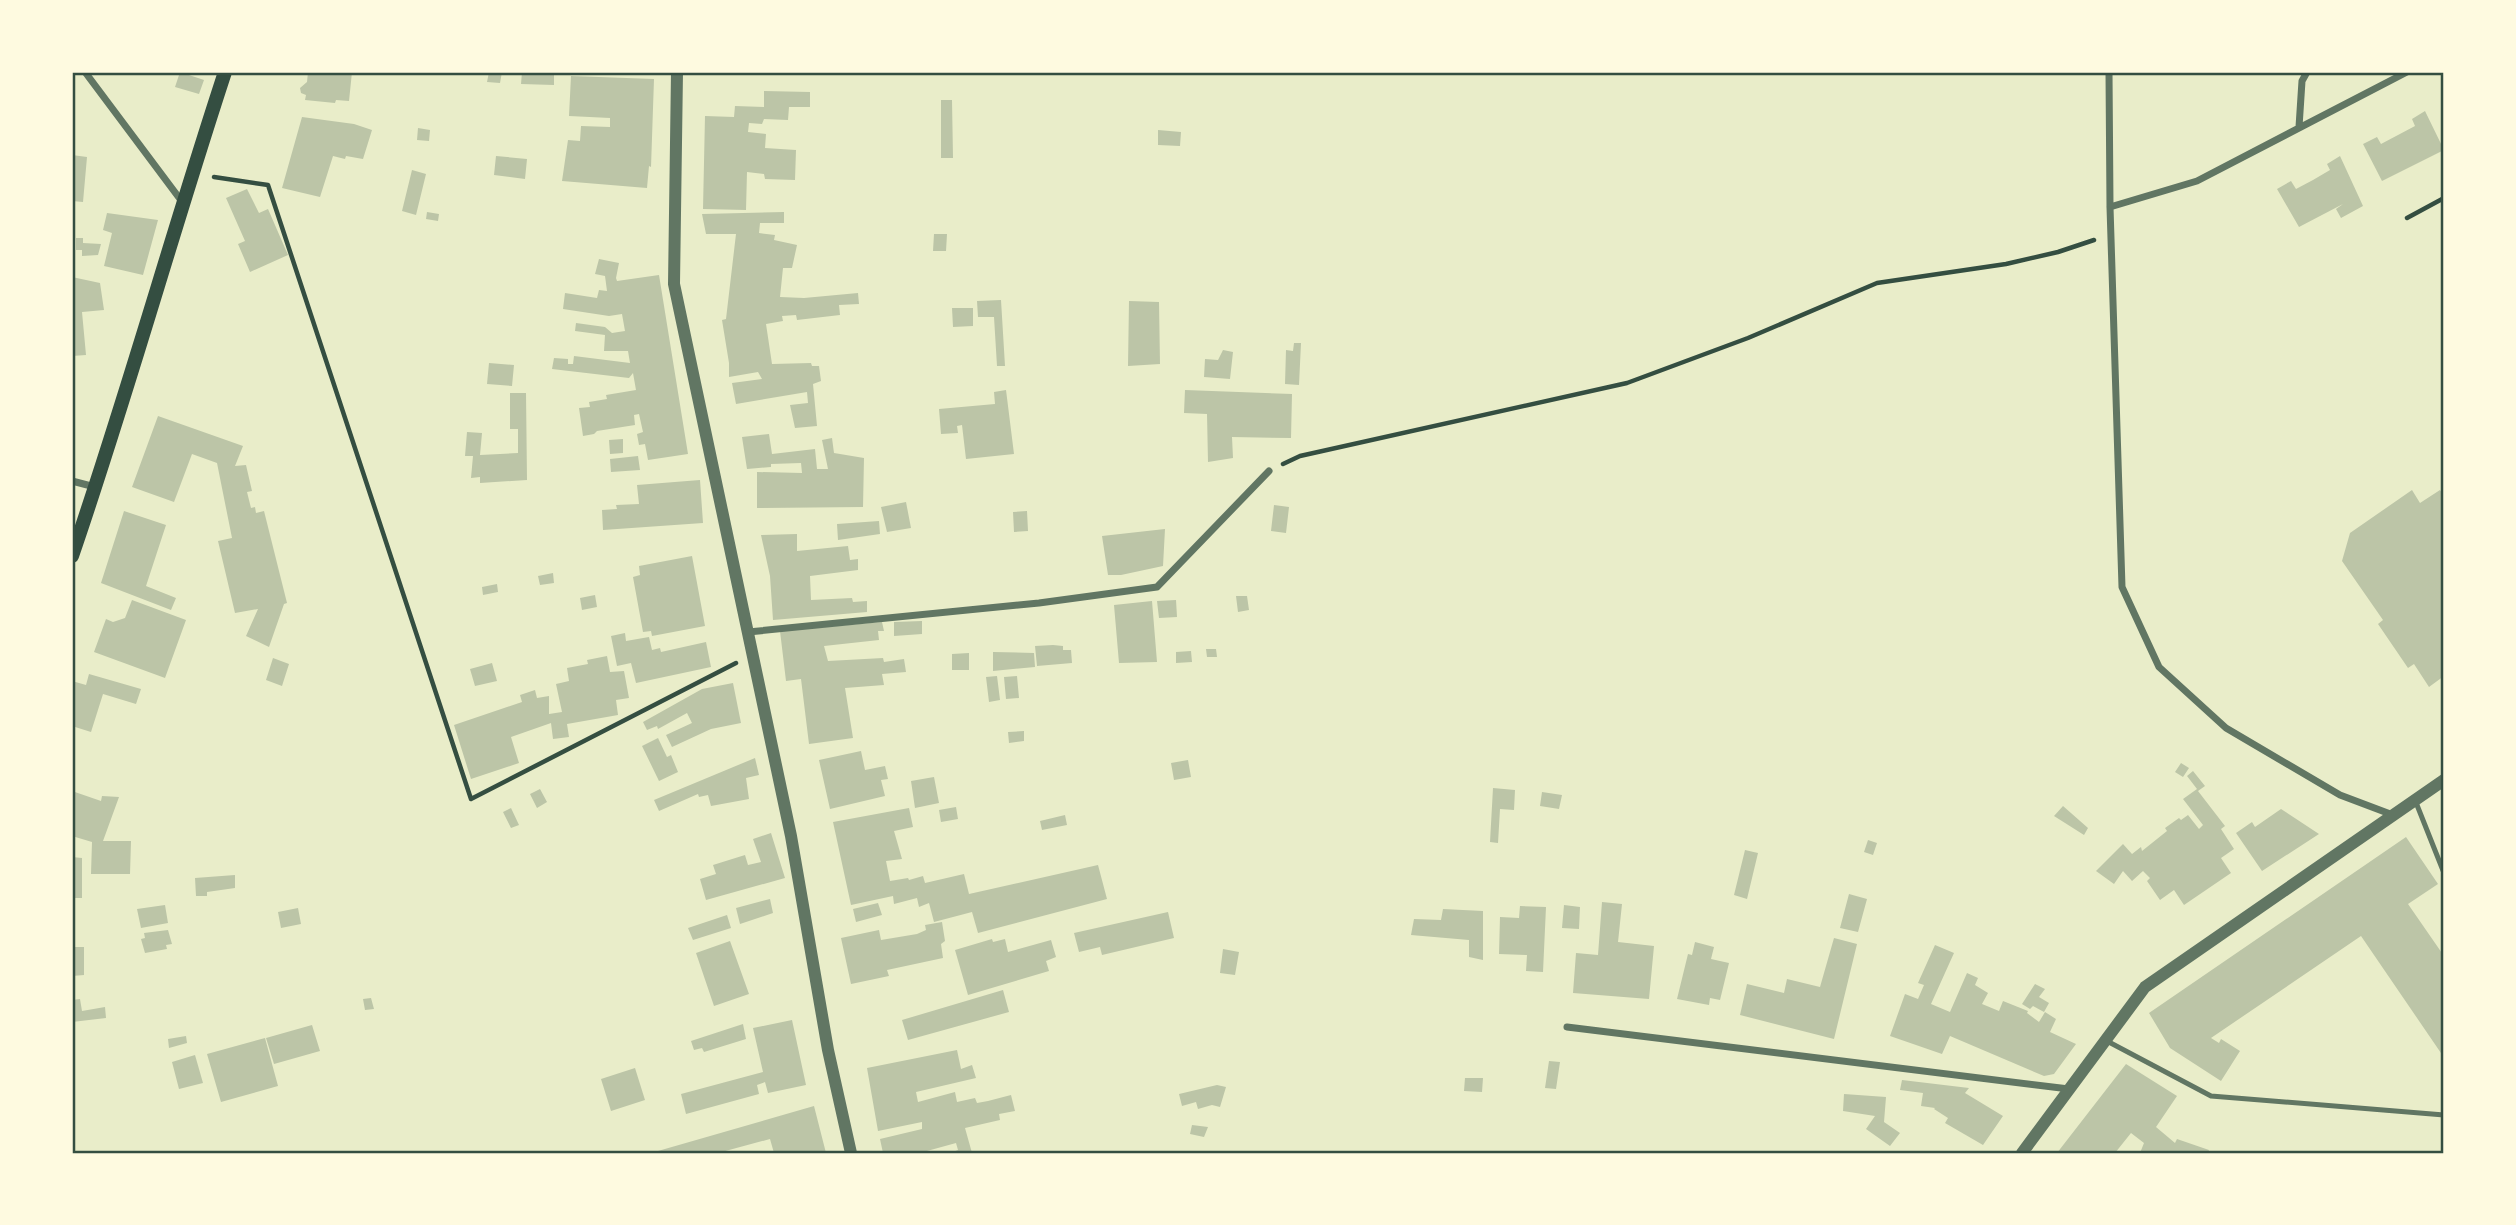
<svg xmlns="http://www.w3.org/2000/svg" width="2516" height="1225" font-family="Manrope,sans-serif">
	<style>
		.building { fill: #bcc5a7 }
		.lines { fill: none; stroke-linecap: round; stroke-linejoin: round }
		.path { stroke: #344e41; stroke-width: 4.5 }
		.service { stroke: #617663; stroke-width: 5 }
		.minor { stroke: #617663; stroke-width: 7 }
		.tertiary { stroke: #617663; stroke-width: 12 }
		.secondary { stroke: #344e41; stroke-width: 14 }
		.neatline { fill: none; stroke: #344e41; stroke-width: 2.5 }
	</style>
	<rect width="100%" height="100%" fill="#e9edc9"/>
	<path class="building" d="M180 72 204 80 199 94 175 87Z
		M308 72H352L349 101 336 100 335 103 305 100 306 95 301 93 300 88 307 82Z
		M489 72H502L500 83 487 82Z
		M522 72 554 73V85L521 84Z
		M746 72H780L779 75 746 74Z
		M571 76 654 79 651 167 649 166 647 188 562 181 568 140 580 141 581 126 610 127V118L569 116Z
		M764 91 810 92V107H789L788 120 764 119 762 124 749 123 748 132 766 134 765 148 796 150 795 180 765 179 764 174 747 172 746 210 703 209 705 116 734 117 735 106 764 107Z
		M941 100H952L953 158H941Z
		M2425 111 2444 150 2382 181 2363 144 2377 137 2381 144 2415 126 2412 119Z
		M302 117 354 124 372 130 363 159 346 156 345 159 333 156 320 197 282 188Z
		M418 128 430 130 429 141 417 140Z
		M1158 130 1181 132 1180 146 1158 145Z
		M72 155 87 157 83 202 72 201Z
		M496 156 527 159 525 179 494 175Z
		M2340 156 2363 206 2341 218 2336 209 2343 204 2299 227 2277 189 2291 181 2296 189 2313 180 2330 170 2327 164Z
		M412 170 426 174 416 215 402 211Z
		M247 189 259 213 268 209 288 255 250 272 238 244 245 241 226 198Z
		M427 212 439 214 438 221 426 219Z
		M784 212V223H760L759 233 775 235 774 240 797 245 792 268H783L780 297 804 298 858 293 859 304 839 305 840 315 797 320 796 315 782 316 783 321 766 324 772 364 811 363 812 366H819L821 381 813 384 817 426 795 428 790 405 808 403 807 392 736 404 732 383 762 379 758 372 729 377V363L722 320 726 319 736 234H706L702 214Z
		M107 213 158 220 143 275 104 266 112 233 103 230Z
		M934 234H947L946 251H933Z
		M76 238H83V243L101 244 98 255 82 256V250H76Z
		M599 259 619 263 616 278 617 281 659 275 688 454 648 460 645 444 639 445 637 434 643 432 639 414 634 415 635 425 597 431 594 434 583 436 579 408 590 407 589 402 607 399 606 395 636 390 633 373 629 378 552 369 554 358 568 359V364H573L574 356 630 363 628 351H604L605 335 575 331 576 323 605 327 612 333 625 331 622 314 609 316 563 309 565 293 597 298 599 290 607 291 605 276 595 274Z
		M72 277 100 283 104 310 82 312 86 355 72 356Z
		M1001 300 1005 366H997L994 317H978L977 301Z
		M1129 301 1159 302 1160 364 1128 366Z
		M952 308H973V326L953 327Z
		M1294 343H1301L1299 385 1285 384 1286 350 1293 351Z
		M1223 350 1233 352 1230 379 1204 377 1205 359 1218 360Z
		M489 363 514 365 512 386 487 384Z
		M1006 390 1014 454 966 459 962 425 957 426 958 433 941 434 939 409 995 404 994 392Z
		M1185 390 1292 394 1291 438 1232 437 1233 458 1208 462 1207 414 1184 413Z
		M510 393H526L527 480 480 483V477L471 478 473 456H465L467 432 482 433 480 455 518 453V429H510Z
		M158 416 243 446 235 466 246 465 252 491 247 492 251 508 255 507 256 513 264 511 287 603 284 604 269 647 246 636 258 609 235 613 218 541 232 538 217 463 192 454 174 502 132 487Z
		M769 434 772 454 815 449 817 469H828L822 440 832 438 834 453 864 458 863 507 757 508V472L802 473 801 463 771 464V467L747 469 742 437Z
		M623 439V453L610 454 609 440Z
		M638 456 640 470 611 472 610 459Z
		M700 480 703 523 603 530 602 510 617 509 616 505 639 504 637 485Z
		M2412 490 2420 503 2440 490 2444 496V676L2429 687 2414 664 2408 668 2378 624 2383 620 2342 561 2350 533Z
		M906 502 911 528 887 532 881 507Z
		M1274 505 1289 507 1286 533 1271 531Z
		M124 511 166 525 146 586 176 598 171 610 101 583Z
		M1027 511 1028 531 1014 532 1013 512Z
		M879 521 880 534 838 540 837 524Z
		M1165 529 1163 566 1121 575H1108L1102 536Z
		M797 534V551L848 546 850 560 858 559V570L810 576 811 600 852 598 853 602 867 601V612L773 620 770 576 761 535Z
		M692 556 705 626 652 636 651 631 643 632 633 577 640 575 639 566Z
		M553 573 554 583 540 585 538 576Z
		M497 584 498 592 483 595 482 587Z
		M595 595 597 607 582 610 580 598Z
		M1236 596H1247L1249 610 1238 612Z
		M132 600 186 620 165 678 94 652 106 619 113 622 125 618Z
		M1176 600 1177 617 1159 618 1157 601Z
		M1152 601 1157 662 1119 663 1114 605Z
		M922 621V634L894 636V622Z
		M882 622 884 631H878L879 640 824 646 828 661 883 658 884 662 904 659 906 672 882 674 884 685 845 688 853 738 809 744 801 679 786 681 780 631Z
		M625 633 626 641 649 637 652 650 660 648 661 652 706 642 711 667 636 683 631 663 617 666 611 636Z
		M1053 645 1063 646V650H1071L1072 663 1037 666 1035 646Z
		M1206 649H1216L1217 657H1207Z
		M1191 651 1192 662 1176 663V652Z
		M993 652 1034 653 1035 667 993 671Z
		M969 653V670H952V654Z
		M607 656 610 672 624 671 629 698 616 700 618 715 567 724 569 737 553 739 551 723 511 737 519 763 471 779 454 725 522 702 520 695 535 690 537 698 549 696V714L562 712 556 684 569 681 567 668 588 664 587 660Z
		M273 658 289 664 282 686 266 680Z
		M492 663 497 681 475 686 470 669Z
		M89 674 141 689 136 704 103 694 91 732 72 726V681L86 685Z
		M997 676 1000 700 989 702 986 677Z
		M1017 676 1019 698 1006 699 1004 677Z
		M733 683 741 723 711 729 672 747 666 735 692 723 687 713 658 729 657 726 647 730 643 722 702 689Z
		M1024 731V741L1009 743 1008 732Z
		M658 738 667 757 671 755 678 772 659 781 642 746Z
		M861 751 865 770 885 766 888 779 881 780 885 796 830 809 819 760Z
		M755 758 759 775 746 778 749 799 711 806 708 795 699 797 698 794 659 811 654 800Z
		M1188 760 1191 777 1174 780 1171 763Z
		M2181 763 2189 768 2183 777 2175 772Z
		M2193 771 2205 786 2198 791 2225 826 2221 829 2234 849 2221 858 2231 873 2184 905 2174 890 2160 900 2147 881 2150 878 2143 871 2132 881 2123 871 2114 884 2096 871 2123 844 2132 854 2141 847 2142 851 2167 831 2165 828 2179 818 2181 820 2188 815 2199 829 2203 825 2183 799 2197 789 2187 776Z
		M934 777 939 803 915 808 911 781Z
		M1493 788 1515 790 1514 810 1500 809 1498 843 1490 842Z
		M540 789 547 802 537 808 530 794Z
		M72 791 101 801 102 796 119 797 103 841H131L130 874H91L92 842 72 836Z
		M1542 792 1562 795 1559 809 1540 806Z
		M2063 806 2088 828 2084 835 2054 816Z
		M956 807 958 819 941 822 939 810Z
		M511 808 519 825 511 828 503 812Z
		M909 808 913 827 894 831 902 859 886 861 890 881 908 878 909 880 923 876 925 883 964 874 969 894 1098 865 1107 899 978 933 972 912 934 922 929 903 919 907 917 898 894 904 893 896 851 905 833 822Z
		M2281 809 2319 834 2262 871 2236 833 2252 822 2255 827Z
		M1065 815 1067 825 1042 830 1040 821Z
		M771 833 785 878 706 900 700 879 716 874 713 865 745 855 748 865 761 862 753 839Z
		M2406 837 2438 884 2408 904 2444 956V1055L2443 1056 2361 936 2211 1038 2219 1043 2221 1039 2240 1051 2221 1081 2170 1048 2149 1013Z
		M1868 840 1877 843 1873 855 1864 852Z
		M1745 850 1758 853 1747 899 1734 895Z
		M72 857 82 858V898H72Z
		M235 875V888L207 892V896H196L195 878Z
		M1849 894 1867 899 1858 932 1840 928Z
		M770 899 773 913 740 924 736 908Z
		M1602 902 1622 904 1618 942 1654 946 1649 999 1573 993 1576 953 1598 955Z
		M878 903 882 915 856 922 853 909Z
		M165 905 168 923 141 928 137 909Z
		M1564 905 1580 907 1579 929 1562 928Z
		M1520 906 1546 907 1543 972 1526 971 1527 955 1499 954 1500 917 1519 918Z
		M298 908 301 924 281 928 278 912Z
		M1443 909 1483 911V960L1469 957V940L1411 935 1414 919 1441 920Z
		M1168 912 1174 938 1102 955 1100 947 1079 952 1074 933Z
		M727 915 731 928 693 940 688 928Z
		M942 922 945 941 941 944 943 958 887 970 889 976 851 984 841 938 879 930 881 940 917 934 926 930 925 925Z
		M168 930 172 944 166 945 167 949 145 953 141 939 145 938 144 933Z
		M1834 938 1857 944 1834 1039 1740 1015 1747 984 1784 993 1787 979 1820 987Z
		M992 939 993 942 1005 939 1008 952 1051 940 1056 957 1046 961 1049 971 968 995 955 950Z
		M730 941 749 994 714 1006 696 953Z
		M1695 942 1714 947 1711 959 1729 963 1720 1000 1710 998 1709 1005 1677 999 1688 954 1692 955Z
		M1935 945 1954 953 1931 1004 1950 1012 1967 973 1978 978 1975 985 1988 993 1982 1004 1999 1011 2003 1001 2028 1011 2027 1013 2039 1022 2045 1012 2056 1019 2050 1032 2076 1044 2054 1074 2044 1076 1950 1036 1942 1054 1890 1036 1905 994 1918 999 1924 985 1918 983Z
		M72 947H84V975L72 976Z
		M1223 949 1239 952 1235 975 1220 973Z
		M2035 984 2045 989 2039 997 2049 1003 2044 1012 2033 1006 2030 1009 2022 1004Z
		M1003 990 1009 1012 908 1040 902 1020Z
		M371 998 374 1009 365 1010 363 999Z
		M80 999 82 1011 105 1007 106 1018 72 1022V1000Z
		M792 1020 806 1085 768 1093 765 1082 757 1085 759 1094 686 1114 681 1094 763 1072 753 1028Z
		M743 1024 746 1039 704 1052 702 1048 694 1050 691 1041Z
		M312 1025 320 1051 274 1064 266 1038Z
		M186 1036 187 1043 169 1048 168 1039Z
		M265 1038 278 1086 221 1102 207 1054Z
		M957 1050 961 1069 972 1065 976 1078 916 1092 918 1102 955 1092 957 1102 975 1098 977 1103 988 1101 1011 1095 1015 1111 999 1114 1000 1120 965 1128 972 1153H950L958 1150 956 1143 927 1151V1153H883L880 1139 922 1129V1122L878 1131 867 1068Z
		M195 1055 203 1083 179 1089 172 1062Z
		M1549 1061 1560 1062 1556 1089 1545 1088Z
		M2126 1064 2177 1096 2156 1127 2175 1143 2177 1139 2209 1150 2208 1153H2140L2144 1143 2131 1133 2115 1153H2057Z
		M635 1068 645 1100 611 1111 601 1079Z
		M1465 1078H1483L1482 1092 1464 1091Z
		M1902 1080 1969 1088 1965 1093 2003 1116 1983 1145 1945 1123 1948 1118 1934 1109 1935 1108 1921 1106 1923 1093 1900 1090Z
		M1217 1085 1226 1087 1220 1107 1212 1105 1198 1109 1196 1102 1182 1106 1179 1094Z
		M1844 1094 1886 1097 1884 1122 1900 1133 1890 1146 1866 1129 1875 1116 1843 1111Z
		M814 1106 826 1153H774L770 1139 718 1153H651Z
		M1192 1125 1208 1127 1204 1137 1190 1134Z"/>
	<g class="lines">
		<path class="path" d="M214 177 268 185 471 799 736 663
			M2407 218 2444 198
			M1283 464 1300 456 1627 383 1748 338 1877 283 2006 264 2058 252 2094 240"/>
		<path class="service" d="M2415 800 2444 873
			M2105 1040 2211 1096 2444 1115"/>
		<path class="minor" d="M85 72 183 203
			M2109 72 2110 207 2122 587 2159 667 2226 728 2340 795 2393 815
			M2299 127 2302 81 2307 72
			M2110 207 2197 181 2407 72
			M72 481 95 487
			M748 632 1039 603 1157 587 1269 471
			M1567 1027 2069 1089"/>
		<path class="tertiary" d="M677 72 674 284 791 836 828 1050 851 1153
			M2022 1153 2145 987 2444 780"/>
		<path class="secondary" d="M72 556C127 396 172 233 225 72"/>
	</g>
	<rect width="2516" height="1225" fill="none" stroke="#fefae0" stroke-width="147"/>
	<rect x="74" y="74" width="2368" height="1078" class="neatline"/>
</svg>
